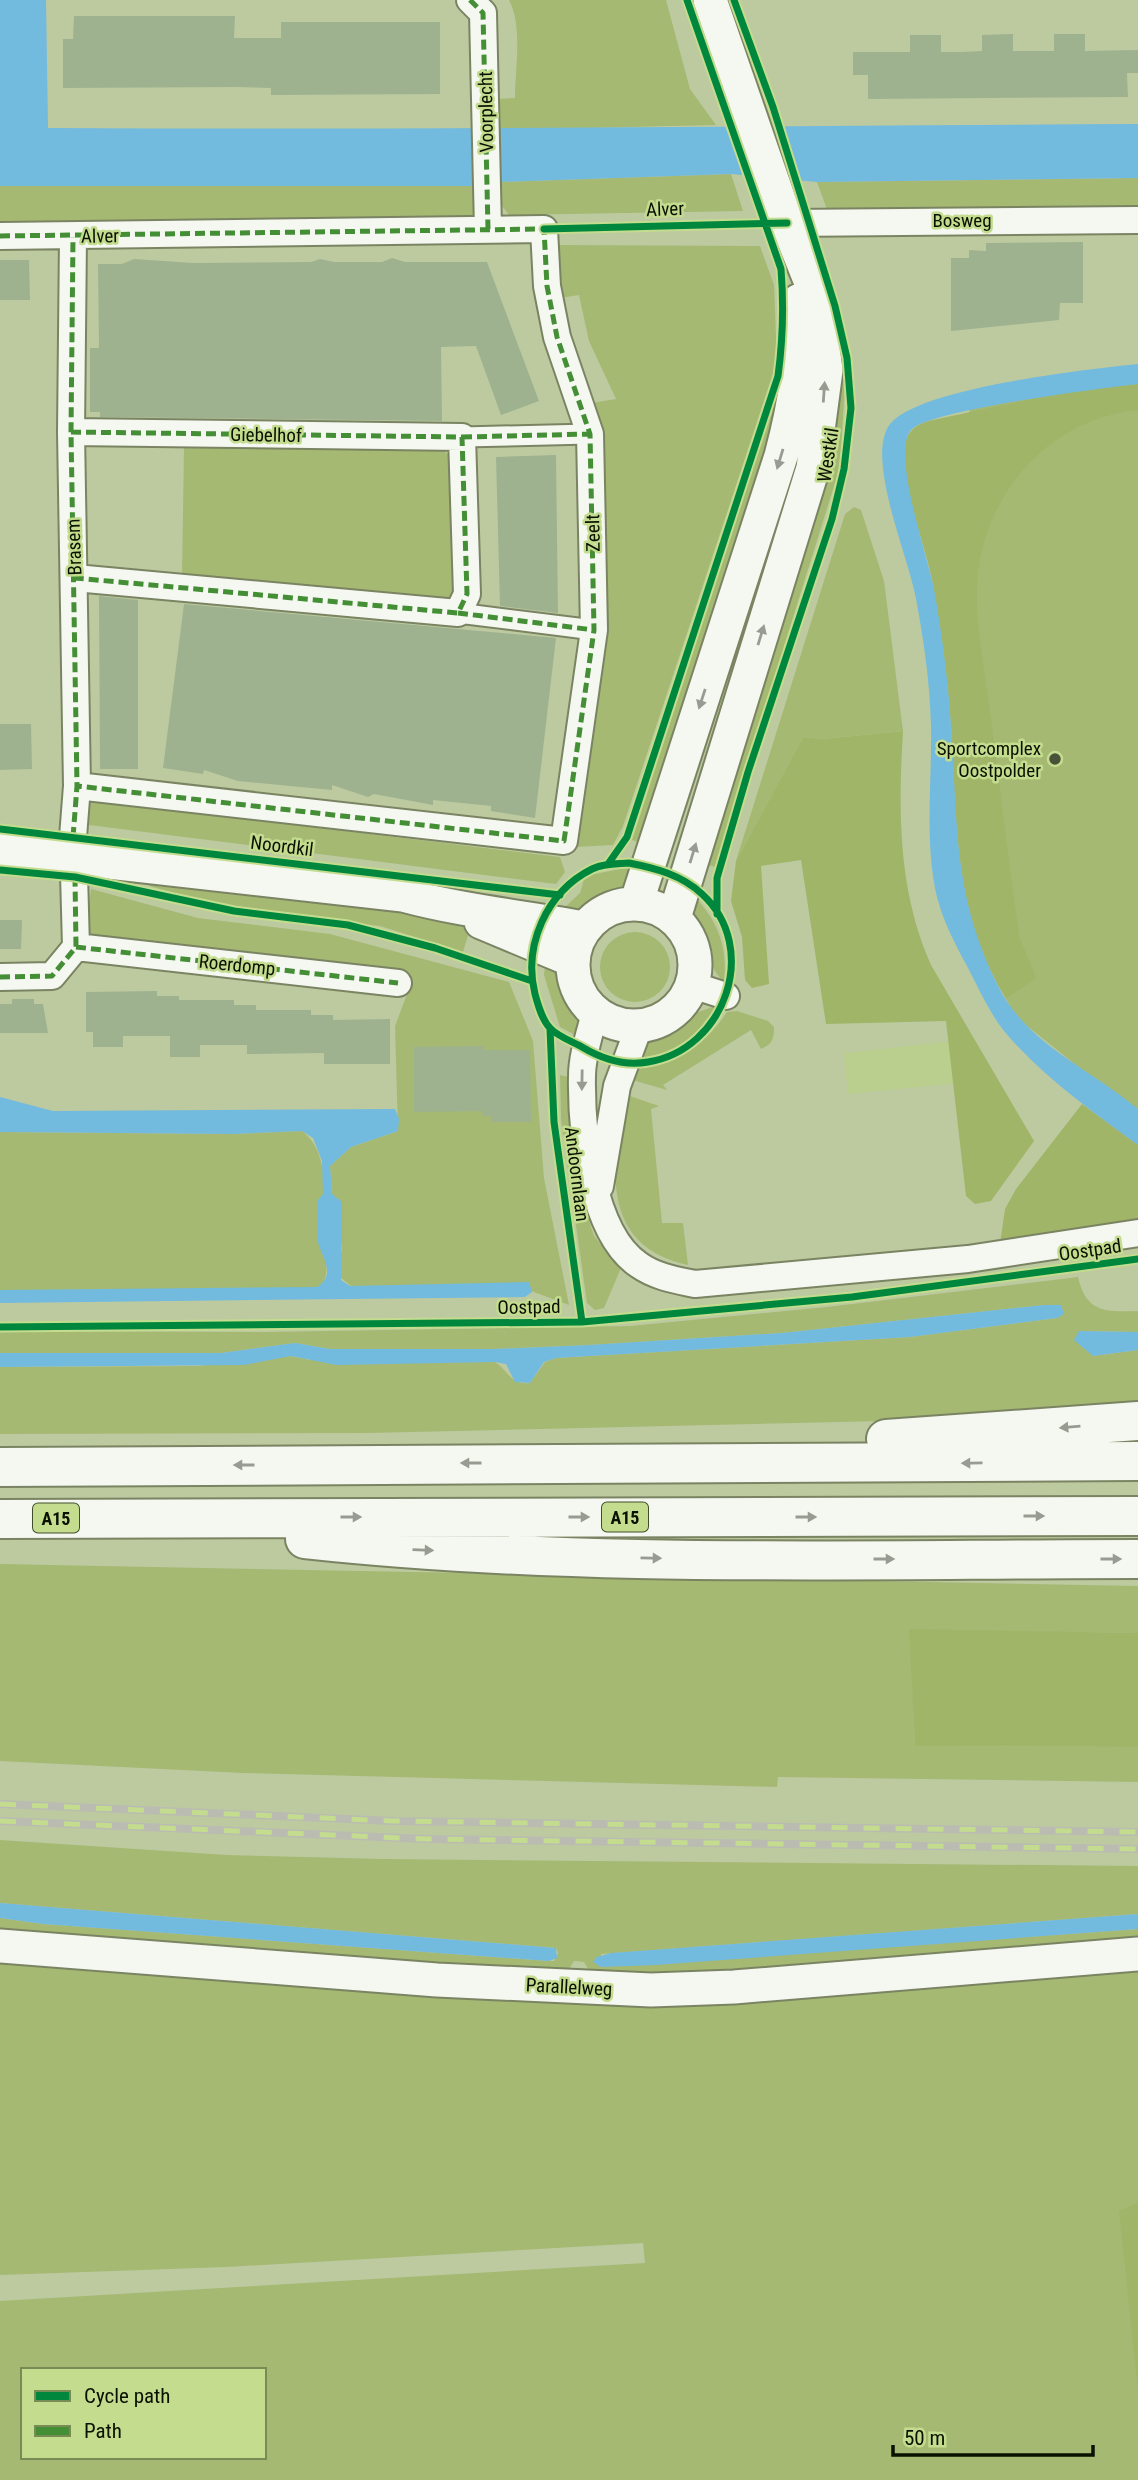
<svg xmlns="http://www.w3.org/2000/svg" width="1138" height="2480" font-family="'Roboto Condensed',sans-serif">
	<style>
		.built { fill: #bace8d }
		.green { fill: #a5b973; fill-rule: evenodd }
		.forest { fill: #a0b568 }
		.water { fill: #72bade }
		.building { fill: #9eb290 }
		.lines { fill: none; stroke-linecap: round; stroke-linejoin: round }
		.pedestrian-casing { stroke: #7a8462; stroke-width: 23 }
		.minor-casing { stroke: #7a8462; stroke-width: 30 }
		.tertiary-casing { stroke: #7a8462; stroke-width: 37 }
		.motorway-casing { stroke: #7a8462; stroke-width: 42 }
		.pedestrian { stroke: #f5f7f1; stroke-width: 19 }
		.minor { stroke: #f5f7f1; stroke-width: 26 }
		.tertiary { stroke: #f5f7f1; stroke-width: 33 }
		.motorway { stroke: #f5f7f1; stroke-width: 38 }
		.rail-casing { stroke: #babcb2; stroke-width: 8 }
		.rail { stroke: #c3dc8e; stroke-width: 5; stroke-dasharray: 16; stroke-linecap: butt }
		.quiet { stroke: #448f35; stroke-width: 5; stroke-dasharray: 10 5; stroke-linecap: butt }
		.cycleway-casing { stroke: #c3dc8e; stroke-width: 11 }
		.cycleway { stroke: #00873e; stroke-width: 7 }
		.oneway { fill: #979b91 }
		.poi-dot { fill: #495238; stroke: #c3dc8e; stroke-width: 2.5 }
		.labels { text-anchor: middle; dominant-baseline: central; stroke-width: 5; stroke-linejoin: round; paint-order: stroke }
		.shield { fill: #c3dc8e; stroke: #424e2b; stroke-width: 2 }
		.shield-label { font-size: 18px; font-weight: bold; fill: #0a1100 }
		.street-label { font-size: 19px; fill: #0a1100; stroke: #c3dc8e }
		.poi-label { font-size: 19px; fill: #0a1100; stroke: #c3dc8e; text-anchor: end }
	</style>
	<rect width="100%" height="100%" fill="#bdcaa0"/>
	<path class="built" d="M954 1041 959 1083 848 1094 844 1053Z"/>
	<path class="green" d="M509 0H666L690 89 716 125 499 130 496 99 515 98C515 69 523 26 509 0Z
		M731 174 743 211 509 215 499 202V182Z
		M1138 178V211L829 215 817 182Z
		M0 186H473V216L464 224H0Z
		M556 245 760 246 774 285 777 362 623 826 613 845 575 847 591 403 616 399 589 341 579 295 560 298Z
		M839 339 845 384 840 467 715 867 699 862Z
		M791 376 647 845 632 840 782 378Z
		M1138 376V1138L1077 1066 1017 1018 1006 999 1014 993 942 537 972 399Z
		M438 446 452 458 454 591 448 603 182 576 184 448Z
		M854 507 861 510 884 581 903 731 822 739 803 737 736 861 845 514Z
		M89 800 560 857 565 872 556 884 89 825Z
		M625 868 638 872 628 890 620 895 584 911 563 909 580 893 585 876Z
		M149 881 397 911 470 929 463 952 380 926 228 907 149 886Z
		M91 889 198 918 330 934 509 982 533 1041 544 1178 569 1305 523 1288 351 1286 341 1278 339 1260 342 1249 335 1198 332 1195 330 1166 351 1147 398 1131 395 1026 412 981 92 937 86 930Z
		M691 893C717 919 728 945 724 982 707 967 689 915 691 893Z
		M600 967a35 35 0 1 1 70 0a35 35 0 1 1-70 0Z
		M546 958C568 978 580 1008 581 1038L560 1027 544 975Z
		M717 1006C703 1037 672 1054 639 1058 644 1035 695 1011 717 1006Z
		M737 1011 768 1021 774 1027C774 1040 772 1044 761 1049L751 1030 663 1085 667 1090 629 1079 632 1068C672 1067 705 1046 727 1012Z
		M560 1075 572 1078 590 1224 594 1236 621 1268 604 1308 595 1310 587 1303 561 1119Z
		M624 1094 659 1106 651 1109 662 1223H683L688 1265C597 1245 613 1164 624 1094Z
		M302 1131C334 1154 323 1215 324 1250 328 1264 328 1277 320 1289L0 1290V1132L233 1134Z
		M1078 1277C1086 1313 1106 1312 1138 1311V1332L1079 1331 1093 1356 1138 1350V1403L884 1421 369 1433 0 1434V1367L198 1366 291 1356 310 1360 495 1362C509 1371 510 1385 530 1383L545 1362 556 1358 910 1337 1057 1318 1061 1305H1044L782 1333 589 1345 494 1349H330L295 1343 221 1353H0V1331L265 1332 630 1326 827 1307Z
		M0 1564 1138 1586V1633L910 1630 915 1746 1138 1747V1782L778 1777 777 1787 243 1773 0 1761Z
		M0 1840 227 1855 384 1859 1138 1866V1914L601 1954V1967L1138 1929V1943L711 1977 591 1974 584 1962 574 1961 565 1976 0 1933V1918L43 1924 549 1961H554L558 1953 556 1948 0 1903Z
		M0 1957 389 1987 1138 1966V2480H0V2301L645 2263 643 2243 226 2267 0 2275ZM23 2370H264V2457H23Z"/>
	<path class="forest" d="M1138 384V410C1055 418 991 485 979 566 972 610 983 659 989 703 999 781 1009 859 1019 936L1036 978 1006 999C953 912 957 825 951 727 948 681 941 632 933 585 927 548 900 486 904 451 906 434 912 426 928 421L1061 393Z
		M903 731C898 811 898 891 931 965L1034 1141 991 1201 975 1204 966 1196 946 1021 826 1024 801 860 761 866 769 984 752 988 745 980 742 937 731 901 736 861 803 737 822 739Z
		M1082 1104 1138 1145V1227L1000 1244 1005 1209 1016 1189Z
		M909 1629 1138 1633V1747L915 1746Z
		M1138 2203V2390L1119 2211Z"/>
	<path class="water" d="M0 0H46L48 128C411 130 775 126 1138 124V178L817 182 731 174 499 182 473 186H0Z
		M1138 364V384C1104 388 927 410 911 430 891 453 928 557 934 589 942 634 948 680 951 726 958 824 952 892 997 984 1026 1044 1089 1068 1138 1109V1145C1091 1111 1041 1075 1004 1031 989 1012 978 987 967 966 951 937 937 909 933 876 926 828 932 775 931 726 930 684 924 641 916 599 909 558 867 463 888 427 910 388 1092 369 1138 364Z
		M0 1097 53 1111 395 1109 399 1119 398 1131 351 1147 330 1166 332 1194 342 1202 341 1280 350 1286 529 1282 532 1292 525 1297 0 1303V1290L317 1287C338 1274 320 1254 318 1242 316 1228 318 1214 317 1201L323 1194 322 1161 313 1138 302 1131 233 1134 0 1132Z
		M1044 1305H1061L1064 1314 1057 1318 910 1337 556 1358 544 1362 530 1383 515 1382 506 1364 495 1362 336 1365 291 1356 244 1365 0 1367V1353H221L295 1343 330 1349H494L589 1345 782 1333Z
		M1079 1331 1138 1332V1350L1093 1356 1074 1340Z
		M0 1903 556 1948 557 1958 549 1961 43 1924 0 1918Z
		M1138 1914V1929L655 1965 601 1967 593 1962 597 1957 611 1953Z"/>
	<path class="building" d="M74 16H235L234 38H281V22H440V94L271 95V88L237 87 63 88V39H73Z
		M1013 34V51H1054V34H1085V51L1138 50V73H1127L1128 97 868 99V75H853V52H910V35H941V52H962L982 51V35Z
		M1083 242V303H1060L1059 320 951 331V258H969V250L986 251V243Z
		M392 258 405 262H487L539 401 501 415 476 346 441 347 442 421 100 417V412H90V348H99L98 264H122L134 259 193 263 311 262 320 259 334 262H382Z
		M0 260H29L30 300H0Z
		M556 455 558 613 500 606 496 457Z
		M99 596 138 600V769H100Z
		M184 604 556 638 535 818 491 811V806L433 800V805L374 794 368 797 332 785V790L238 781 204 770 203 774 163 768Z
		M0 724H31L32 769 0 770Z
		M0 920H22L21 949H0Z
		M157 991V996H179V1000H234V1005H256V1010H311V1015H333V1020L390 1019V1064H324V1053L247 1054V1045H200V1057H170V1036H123V1047H93V1032H86V992Z
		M12 999H34V1004H43L48 1033H0V1004H12Z
		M484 1046V1050H530L531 1122H491V1116H483L482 1111 414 1112V1047Z"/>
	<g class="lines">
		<g class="pedestrian-casing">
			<path id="pedestrian" d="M462 437 590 434
				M458 613 594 630"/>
		</g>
		<g class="minor-casing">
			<path id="minor" d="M470 0 483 13 488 229
				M787 223 1138 220
				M0 236 544 229 547 286 557 337 590 434 594 630 564 841 77 786
				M71 432 462 437 467 594 458 613 75 578
				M76 947 398 983
				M0 977 52 976 76 947 73 837 77 786 71 432 73 237
				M692 985 726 996
				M595 1013C590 1033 582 1055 582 1076 581 1129 591 1233 639 1265 656 1277 676 1280 695 1284L968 1259 1138 1233
				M600 1186 617 1086 639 1027"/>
		</g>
		<g class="tertiary-casing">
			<path id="tertiary" d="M0 850 403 895C462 911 524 917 585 928
				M573 965a61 61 0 1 1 122 0a61 61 0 1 1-122 0Z
				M636 904 781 456C795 404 803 356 798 301
				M674 918 813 468 826 370 816 295 787 223 710 0
				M481 922 572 960
				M0 1946 437 1980 651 1990 734 1987 1138 1954"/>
		</g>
		<g class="motorway-casing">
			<path id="motorway" d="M886 1439 1138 1421
				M0 1467 1138 1461
				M0 1519 1138 1516
				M305 1539C581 1569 861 1559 1138 1559"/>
		</g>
		<use href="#pedestrian" class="pedestrian"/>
		<use href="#minor" class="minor"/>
		<use href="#tertiary" class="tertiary"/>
		<use href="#motorway" class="motorway"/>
		<g class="rail-casing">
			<path id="rail" d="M0 1804 393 1821 1138 1832
				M0 1821 426 1839 1138 1849"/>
		</g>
		<use href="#rail" class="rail"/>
		<path class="quiet" d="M470 0 483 13 488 229
			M0 236 544 229 547 286 557 337 590 434 594 630 564 841 77 786
			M71 432 462 437 467 594 458 613 75 578
			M462 437 590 434
			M458 613 594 630
			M73 837 77 786 71 432 73 237
			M76 947 398 983
			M0 977 52 976 76 947 75 877"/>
		<g class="cycleway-casing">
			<path id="cycleway" d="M544 229 787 223
				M0 829 560 895
				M629 863C655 868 682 875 702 894 761 948 725 1050 648 1062 625 1066 602 1059 582 1047 573 1042 557 1036 550 1028 542 1020 538 1005 535 994 523 946 546 892 592 869 604 863 617 864 629 863Z
				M608 864 627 837 778 376C783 339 784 306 781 269L687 0
				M0 870 75 877 234 911 348 925 435 948 532 981
				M717 914V878L748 772 832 519 844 469 851 408 847 358 835 306 773 107 734 0
				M550 1029 554 1122 582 1322
				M0 1327 582 1322 852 1297 1138 1259"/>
		</g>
		<use href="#cycleway" class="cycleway"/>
	</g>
	<defs><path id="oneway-solid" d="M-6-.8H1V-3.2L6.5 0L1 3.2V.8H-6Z" transform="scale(1.75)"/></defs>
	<g class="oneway">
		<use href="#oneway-solid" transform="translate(824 392) rotate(-86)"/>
		<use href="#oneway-solid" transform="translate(780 459) rotate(107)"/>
		<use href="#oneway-solid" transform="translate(761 635) rotate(-73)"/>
		<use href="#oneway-solid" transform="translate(702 699) rotate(108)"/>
		<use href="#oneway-solid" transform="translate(693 853) rotate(-73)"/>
		<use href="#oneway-solid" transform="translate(582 1080) rotate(91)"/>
		<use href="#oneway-solid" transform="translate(1070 1427) rotate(175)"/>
		<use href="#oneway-solid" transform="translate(471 1463) rotate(180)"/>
		<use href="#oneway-solid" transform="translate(972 1463) rotate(179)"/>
		<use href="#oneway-solid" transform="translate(244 1465) rotate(180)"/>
		<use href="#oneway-solid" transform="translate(1034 1516)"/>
		<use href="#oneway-solid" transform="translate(351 1517)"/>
		<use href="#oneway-solid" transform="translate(579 1517)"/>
		<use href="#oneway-solid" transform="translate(806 1517)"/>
		<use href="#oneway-solid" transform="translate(423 1550) rotate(2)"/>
		<use href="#oneway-solid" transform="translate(651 1558) rotate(1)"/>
		<use href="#oneway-solid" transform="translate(884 1559)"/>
		<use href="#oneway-solid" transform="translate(1111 1559)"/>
	</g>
	<circle class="poi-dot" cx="1055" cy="759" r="7"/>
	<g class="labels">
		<g class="shield">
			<rect x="602" y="1502.5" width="46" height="29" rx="5"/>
			<rect x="33" y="1503.5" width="46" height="29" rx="5"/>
		</g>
		<g class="shield-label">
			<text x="625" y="1517">A15</text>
			<text x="56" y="1518">A15</text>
		</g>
		<g class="street-label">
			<text transform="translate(486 112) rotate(-91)">Voorplecht</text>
			<text transform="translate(665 209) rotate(-2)">Alver</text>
			<text x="962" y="220">Bosweg</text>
			<text transform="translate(100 236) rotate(-1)">Alver</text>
			<text transform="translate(266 435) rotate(1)">Giebelhof</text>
			<text transform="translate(828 455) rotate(-81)">Westkil</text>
			<text transform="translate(593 533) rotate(-91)">Zeelt</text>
			<text transform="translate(74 547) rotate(-92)">Brasem</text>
			<text transform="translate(282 846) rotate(7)">Noordkil</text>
			<text transform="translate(237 965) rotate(6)">Roerdomp</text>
			<text transform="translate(577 1174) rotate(83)">Andoornlaan</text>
			<text transform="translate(1090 1250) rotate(-8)">Oostpad</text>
			<text transform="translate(529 1307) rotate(-1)">Oostpad</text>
			<text transform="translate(569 1987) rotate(3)">Parallelweg</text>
		</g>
		<g class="poi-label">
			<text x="1041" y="748">Sportcomplex<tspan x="1041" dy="22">Oostpolder</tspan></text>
		</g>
	</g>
	<rect x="21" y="2368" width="245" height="91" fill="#c3dc8e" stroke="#798b55" stroke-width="2"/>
	<rect x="35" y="2391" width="35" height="10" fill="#00873e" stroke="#798b55" stroke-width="2"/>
	<text x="84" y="2403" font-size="21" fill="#0a1100">Cycle path</text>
	<rect x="35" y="2426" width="35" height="10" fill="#448f35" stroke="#798b55" stroke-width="2"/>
	<text x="84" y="2438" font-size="21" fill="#0a1100">Path</text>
	<path d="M893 2445v10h200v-10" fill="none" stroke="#0a1100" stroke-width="3.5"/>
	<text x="904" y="2445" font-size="21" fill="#0a1100" stroke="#c3dc8e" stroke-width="5" paint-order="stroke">50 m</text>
</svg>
